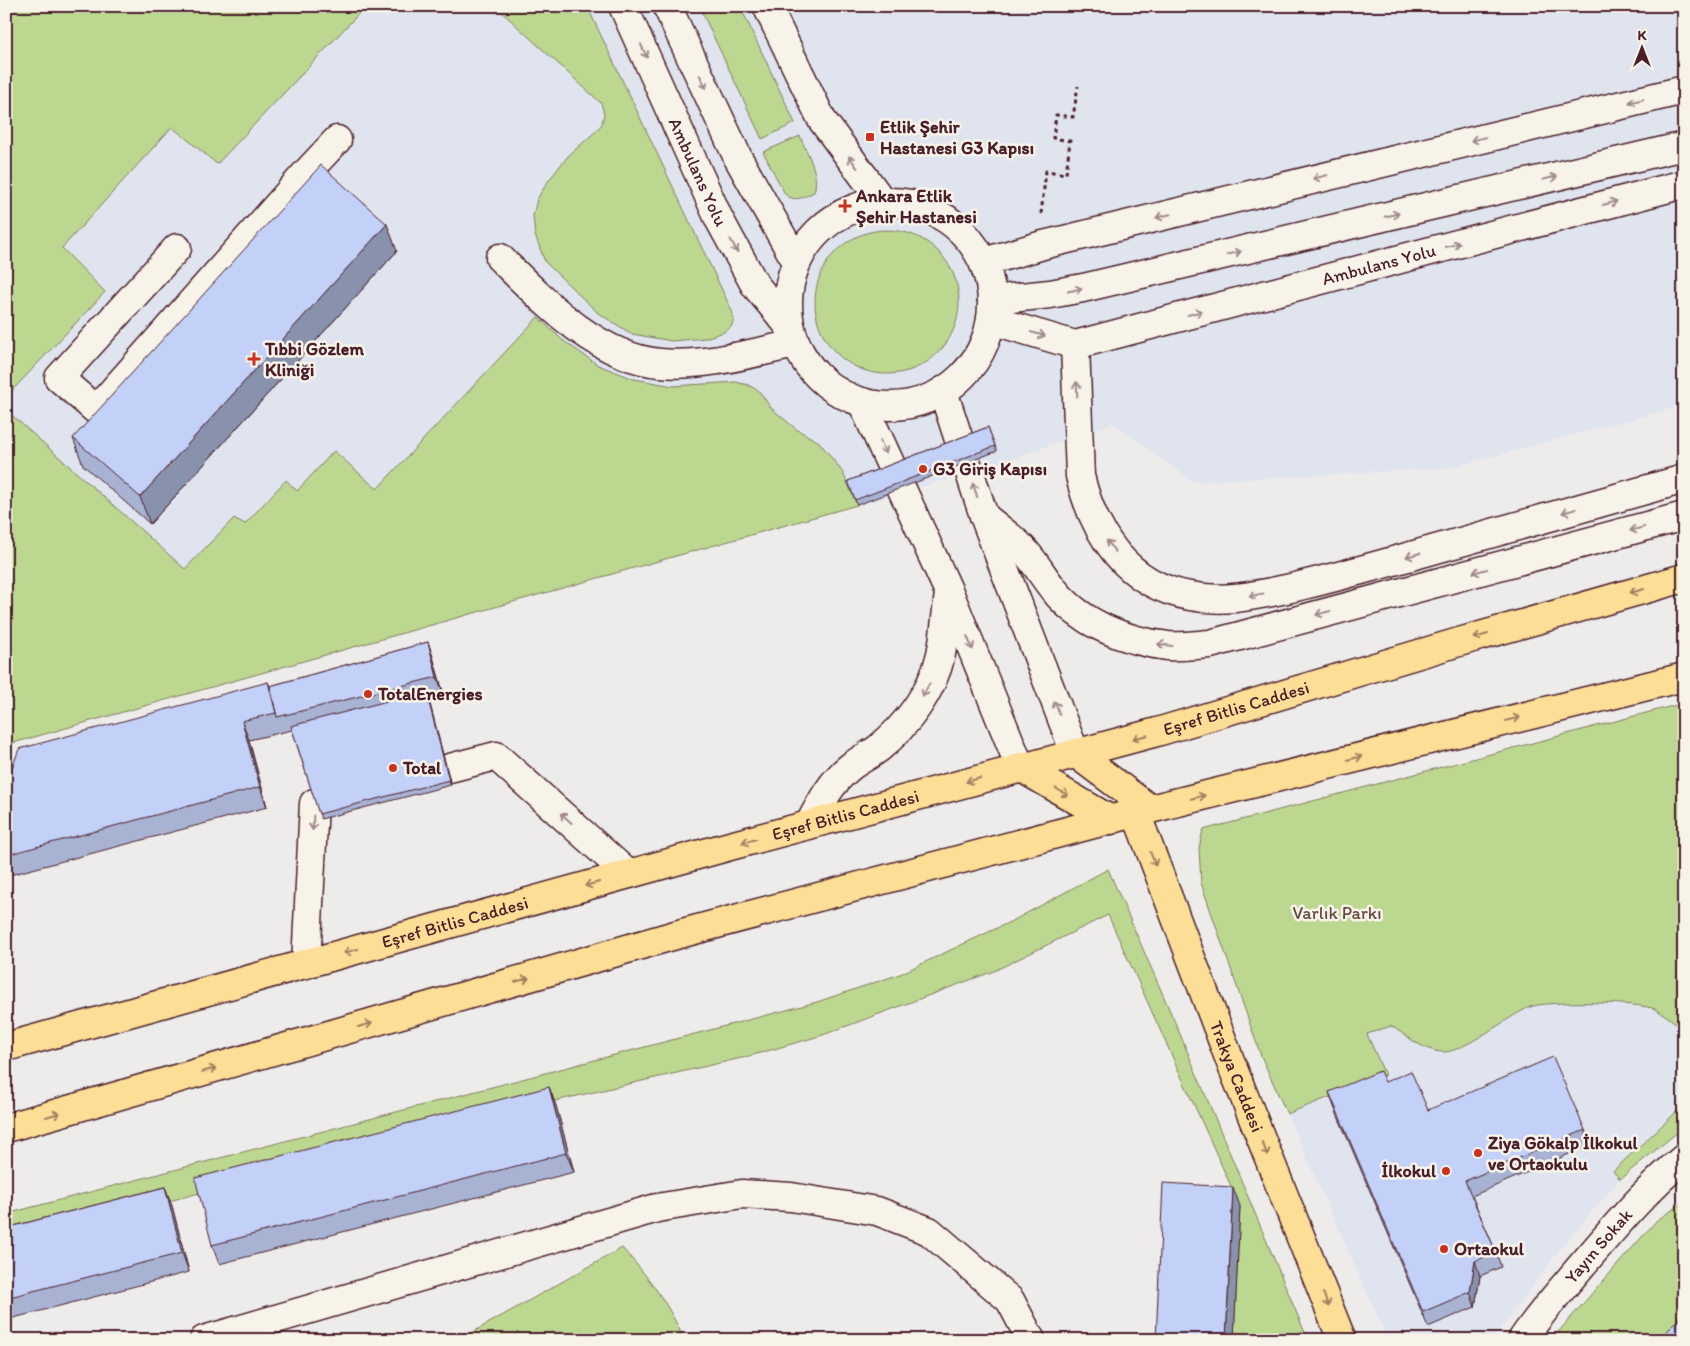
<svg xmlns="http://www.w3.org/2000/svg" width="1690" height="1346" font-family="Itim,sans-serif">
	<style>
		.built { fill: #e0e4ef }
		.green { fill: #bcd890; stroke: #837c5e }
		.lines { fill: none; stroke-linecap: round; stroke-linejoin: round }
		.minor-casing { stroke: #4a1f2b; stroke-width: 31 }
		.major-casing { stroke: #4a1f2b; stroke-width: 31 }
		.path { stroke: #4a1f2b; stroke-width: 3; stroke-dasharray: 4 4; stroke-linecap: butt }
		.minor { stroke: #f7f3e8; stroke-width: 28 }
		.major { stroke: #fdde96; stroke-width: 28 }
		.wall { fill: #a8b3d4; stroke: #4a1f2b }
		.shaded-wall { fill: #8892ad; stroke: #4a1f2b }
		.building { fill: #c3d0f7; stroke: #4a1f2b }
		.oneway { stroke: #a0898a }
		.oneway2 { stroke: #a47e60 }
		.poi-dot { fill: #c8321e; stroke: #f7f3e8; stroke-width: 2 }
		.labels { text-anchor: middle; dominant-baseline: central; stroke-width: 5; stroke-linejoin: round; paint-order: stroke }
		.poi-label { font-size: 18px; font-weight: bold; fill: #4a1f2b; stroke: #f7f3e8; text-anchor: start }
		.street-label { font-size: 18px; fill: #4a1f2b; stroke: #f7f3e8 }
		.park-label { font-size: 18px; fill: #664d44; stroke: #f7f3e8 }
	</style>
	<rect width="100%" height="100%" fill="#edeceb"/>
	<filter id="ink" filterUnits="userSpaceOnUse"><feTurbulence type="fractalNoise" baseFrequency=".02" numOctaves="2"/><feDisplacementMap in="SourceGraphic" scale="10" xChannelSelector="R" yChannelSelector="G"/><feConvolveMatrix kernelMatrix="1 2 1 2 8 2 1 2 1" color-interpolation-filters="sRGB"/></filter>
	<g filter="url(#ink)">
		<path class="built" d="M6 6H1684V405L1450 468 1193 482 1113 423 992 466 872 501 6 745Z
			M1581 955 1684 984V1127L1620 1179 1560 1249 1492 1340H1388L1261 1056Z"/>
		<path class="green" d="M6 6H366L217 164 172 127 62 248 105 292 6 397Z
			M495 6H587L732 311 734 320 731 327 724 332 705 338 672 341 632 334 598 313 545 262 535 235 533 216 537 199 549 180 568 156 594 133 602 124 604 114 601 103Z
			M699 6H740L795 123 762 139Z
			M800 136C807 154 820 173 814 192 804 197 794 203 785 194L763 152Z
			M815 302a72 72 0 1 1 144 0a72 72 0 1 1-144 0Z
			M538 317 561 339 598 365 634 379 673 386 736 382 748 385 759 391 771 408 796 429 819 442 828 453 843 473 857 505 6 745V410L185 569 234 518 245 524 286 480 297 491 334 451 377 489Z
			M1684 703V1029C1675 1023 1665 1014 1655 1009 1638 1002 1547 1000 1530 1007 1508 1016 1462 1054 1442 1052 1423 1051 1406 1035 1391 1026L1367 1034 1385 1075 1287 1114 1261 1056 1201 883 1199 848 1203 830Z
			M1108 869 1177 1027 1308 1340H1234L1240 1206 1108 915 994 971 823 1035 746 1057 499 1114 6 1244V1214L817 1002 900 974 1014 920Z
			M1684 1105V1127L1620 1179 1613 1171Z
			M1684 1202V1340H1551L1657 1220Z
			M622 1248C647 1275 670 1305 684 1340H459Z"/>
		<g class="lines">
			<g class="minor-casing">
				<g id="minor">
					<path id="s1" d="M623 6 719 219 755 285 790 327"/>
					<path d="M667 6 738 158 796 261"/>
					<path d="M767 6 822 120 882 201"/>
					<circle cx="890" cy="304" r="102"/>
					<path d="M177 248 59 378 96 410 307 172 337 140"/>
					<path d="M500 258C543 300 596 357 660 363 704 367 752 353 795 344"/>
					<path d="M984 262 1043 245 1684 90"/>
					<path d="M992 300 1050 294 1083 288 1684 146"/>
					<path id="s2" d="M991 320 1075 345 1684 184"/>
					<path d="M1075 345 1080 476C1094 534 1127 585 1190 596 1225 603 1257 595 1291 588 1334 578 1376 566 1418 554 1507 529 1595 504 1684 479"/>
					<path d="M943 391 984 516 1075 753"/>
					<path d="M862 402 949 592 1020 767"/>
					<path d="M984 516C996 527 1011 536 1022 548 1035 561 1043 577 1054 590 1081 624 1126 641 1168 646 1182 647 1196 645 1210 644L1684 516"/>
					<path d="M411 778 496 756 628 874"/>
					<path d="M809 825C820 804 831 782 850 767 859 760 870 755 879 748 907 725 933 691 941 654 945 635 946 614 949 594"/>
					<path d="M306 964 314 803 352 793"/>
					<path d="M204 1340 657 1208 742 1194 791 1197 877 1211 929 1231 1010 1300 1031 1340"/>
					<path id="s3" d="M1522 1340C1540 1313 1562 1289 1582 1265 1614 1228 1646 1189 1684 1158"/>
				</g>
			</g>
			<g class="major-casing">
				<g id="major">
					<path d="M1075 753 1150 809"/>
					<path d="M1020 767 1111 820"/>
					<path id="s4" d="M1136 813 1234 1071 1342 1340"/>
					<path id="s5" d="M6 1047 730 846 1157 732 1459 642 1684 578"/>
					<path d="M6 1128 679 934 1150 809 1684 677"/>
				</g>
			</g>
			<path class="path" d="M1041 214 1046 171 1066 174 1070 141 1053 138 1056 115 1073 117 1078 86"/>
			<use href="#minor" class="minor"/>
			<use href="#major" class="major"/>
		</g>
		<path class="wall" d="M397 251 150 524 83 465 73 438Z
			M988 427 997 451 857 505 848 481Z
			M428 642 433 657 443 692 427 696 451 785 321 819 292 730 249 740 267 807 6 876V784L268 682 270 686Z
			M1385 1082 1428 1110 1585 1130 1590 1145 1472 1196 1496 1252 1501 1267 1480 1276 1475 1307 1428 1327 1334 1107 1329 1092Z
			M549 1087 556 1106 574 1172 219 1264 212 1245Z
			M165 1187 172 1206 189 1272 6 1320V1228Z"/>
		<path class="shaded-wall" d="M387 224 397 251 150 524 140 497Z
			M428 642 433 657 443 692 437 677Z
			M426 691 428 696 451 785 449 780Z
			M242 721 249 740 267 807 260 787Z
			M549 1087 556 1106 574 1172 566 1153Z
			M165 1187 172 1206 189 1272 182 1253Z
			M1233 1187 1240 1206 1234 1340H1226Z
			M1475 1261 1480 1276 1475 1307 1470 1292Z"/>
		<path class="building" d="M321 165 387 224 140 497 73 438Z
			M988 427 995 446 855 500 848 481Z
			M428 642 437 677 277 717 270 686Z
			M268 682 276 713 242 721 260 787 6 855V784L19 749Z
			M426 691 449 780 319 814 291 726Z
			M1553 1057 1585 1130 1465 1181 1496 1252 1475 1261 1470 1292 1423 1312 1329 1092 1380 1071 1385 1082 1411 1071 1428 1110Z
			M549 1087 566 1153 212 1245 195 1178Z
			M1163 1183 1233 1187 1226 1340H1156Z
			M165 1187 182 1253 6 1298V1228Z
			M1684 1313V1340H1659Z"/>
		<defs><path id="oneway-shaft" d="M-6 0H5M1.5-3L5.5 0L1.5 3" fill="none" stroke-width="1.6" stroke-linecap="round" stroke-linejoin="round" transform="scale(1.25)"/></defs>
		<g class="oneway">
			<use href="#oneway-shaft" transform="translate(644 51) rotate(65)"/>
			<use href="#oneway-shaft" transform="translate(703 82) rotate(65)"/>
			<use href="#oneway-shaft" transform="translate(1636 101) rotate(166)"/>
			<use href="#oneway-shaft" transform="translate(1478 139) rotate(166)"/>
			<use href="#oneway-shaft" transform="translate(853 162) rotate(-126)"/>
			<use href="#oneway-shaft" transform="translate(1320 177) rotate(166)"/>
			<use href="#oneway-shaft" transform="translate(1550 178) rotate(-13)"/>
			<use href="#oneway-shaft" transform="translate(1610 203) rotate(-15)"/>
			<use href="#oneway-shaft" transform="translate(1392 215) rotate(-13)"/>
			<use href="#oneway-shaft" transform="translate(1163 216) rotate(166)"/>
			<use href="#oneway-shaft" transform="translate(1453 245) rotate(-15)"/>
			<use href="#oneway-shaft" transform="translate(734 246) rotate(62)"/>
			<use href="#oneway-shaft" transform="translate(1234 253) rotate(-13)"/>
			<use href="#oneway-shaft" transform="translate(1075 290) rotate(-11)"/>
			<use href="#oneway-shaft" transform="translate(1195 313) rotate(-15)"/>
			<use href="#oneway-shaft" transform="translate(1038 334) rotate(16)"/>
			<use href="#oneway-shaft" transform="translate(1077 389) rotate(-92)"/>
			<use href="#oneway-shaft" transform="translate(883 447) rotate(66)"/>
			<use href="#oneway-shaft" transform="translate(975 490) rotate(-108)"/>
			<use href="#oneway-shaft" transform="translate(1569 511) rotate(164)"/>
			<use href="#oneway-shaft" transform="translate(1637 529) rotate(165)"/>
			<use href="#oneway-shaft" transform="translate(1111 546) rotate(-126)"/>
			<use href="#oneway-shaft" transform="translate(1413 555) rotate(164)"/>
			<use href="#oneway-shaft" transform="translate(1480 571) rotate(165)"/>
			<use href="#oneway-shaft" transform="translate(1256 595) rotate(168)"/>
			<use href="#oneway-shaft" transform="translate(1323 613) rotate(165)"/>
			<use href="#oneway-shaft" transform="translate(970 643) rotate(68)"/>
			<use href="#oneway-shaft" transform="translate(1165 645) rotate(-173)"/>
			<use href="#oneway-shaft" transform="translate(926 690) rotate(118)"/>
			<use href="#oneway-shaft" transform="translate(1057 708) rotate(-111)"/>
			<use href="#oneway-shaft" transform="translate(566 818) rotate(-138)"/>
			<use href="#oneway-shaft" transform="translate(313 823) rotate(93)"/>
		</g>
		<g class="oneway2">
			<use href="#oneway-shaft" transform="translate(1637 591) rotate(164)"/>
			<use href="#oneway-shaft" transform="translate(1481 636) rotate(164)"/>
			<use href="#oneway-shaft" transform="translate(1513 719) rotate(-14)"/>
			<use href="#oneway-shaft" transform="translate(1140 737) rotate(166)"/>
			<use href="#oneway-shaft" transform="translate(1355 758) rotate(-14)"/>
			<use href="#oneway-shaft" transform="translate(973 780) rotate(165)"/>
			<use href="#oneway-shaft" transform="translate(1062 792) rotate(30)"/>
			<use href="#oneway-shaft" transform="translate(1198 797) rotate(-14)"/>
			<use href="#oneway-shaft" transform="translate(749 841) rotate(165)"/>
			<use href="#oneway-shaft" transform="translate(1153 859) rotate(69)"/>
			<use href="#oneway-shaft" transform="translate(592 884) rotate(164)"/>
			<use href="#oneway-shaft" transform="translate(351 951) rotate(164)"/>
			<use href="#oneway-shaft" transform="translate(522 980) rotate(-16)"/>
			<use href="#oneway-shaft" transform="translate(365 1025) rotate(-16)"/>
			<use href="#oneway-shaft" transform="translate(209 1070) rotate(-16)"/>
			<use href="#oneway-shaft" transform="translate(53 1115) rotate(-16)"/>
			<use href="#oneway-shaft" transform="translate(1265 1149) rotate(68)"/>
			<use href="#oneway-shaft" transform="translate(1326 1300) rotate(68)"/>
		</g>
	</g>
	<g class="poi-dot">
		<rect x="865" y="132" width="10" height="10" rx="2.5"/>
		<path d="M842.5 198.5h5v5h5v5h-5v5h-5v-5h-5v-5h5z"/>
		<path d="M251.5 351.5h5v5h5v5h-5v5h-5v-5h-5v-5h5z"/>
		<circle cx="923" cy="469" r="5"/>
		<circle cx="368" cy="694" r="5"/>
		<circle cx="393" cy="768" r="5"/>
		<circle cx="1478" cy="1153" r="5"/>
		<circle cx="1446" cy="1171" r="5"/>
		<circle cx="1444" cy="1249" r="5"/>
	</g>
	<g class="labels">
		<g class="poi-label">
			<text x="880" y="127">Etlik Şehir<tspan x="880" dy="21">Hastanesi G3 Kapısı</tspan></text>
			<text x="856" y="196">Ankara Etlik<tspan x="856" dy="21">Şehir Hastanesi</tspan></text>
			<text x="265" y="349">Tıbbi Gözlem<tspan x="265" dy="21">Kliniği</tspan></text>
			<text x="933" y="469">G3 Giriş Kapısı</text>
			<text x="378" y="694">TotalEnergies</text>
			<text x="403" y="768">Total</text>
			<text x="1488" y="1143">Ziya Gökalp İlkokul<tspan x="1488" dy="21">ve Ortaokulu</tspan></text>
			<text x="1436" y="1171" text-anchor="end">İlkokul</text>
			<text x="1454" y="1249">Ortaokul</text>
		</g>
		<g class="street-label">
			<text stroke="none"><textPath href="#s1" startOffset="182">Ambulans Yolu</textPath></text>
			<text stroke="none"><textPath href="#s2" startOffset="402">Ambulans Yolu</textPath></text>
			<text stroke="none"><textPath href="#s5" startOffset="1276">Eşref Bitlis Caddesi</textPath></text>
			<text stroke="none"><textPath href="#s5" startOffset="871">Eşref Bitlis Caddesi</textPath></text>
			<text stroke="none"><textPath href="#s5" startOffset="466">Eşref Bitlis Caddesi</textPath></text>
			<text stroke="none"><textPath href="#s4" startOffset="282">Trakya Caddesi</textPath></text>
			<text stroke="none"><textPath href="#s3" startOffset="121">Yayın Sokak</textPath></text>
		</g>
		<g class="park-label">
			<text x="1337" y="913">Varlık Parkı</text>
		</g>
	</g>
	<rect width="1690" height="1346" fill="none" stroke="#f7f3e8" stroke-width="25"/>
	<rect x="12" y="12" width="1665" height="1321" fill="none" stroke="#4a1f2b" stroke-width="2" filter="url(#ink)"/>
	<g transform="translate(1642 48)" stroke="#f7f3e8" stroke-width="4" paint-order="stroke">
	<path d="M0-4L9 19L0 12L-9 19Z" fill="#4a1f2b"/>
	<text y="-8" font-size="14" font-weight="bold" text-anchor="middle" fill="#4a1f2b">K</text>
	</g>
</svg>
